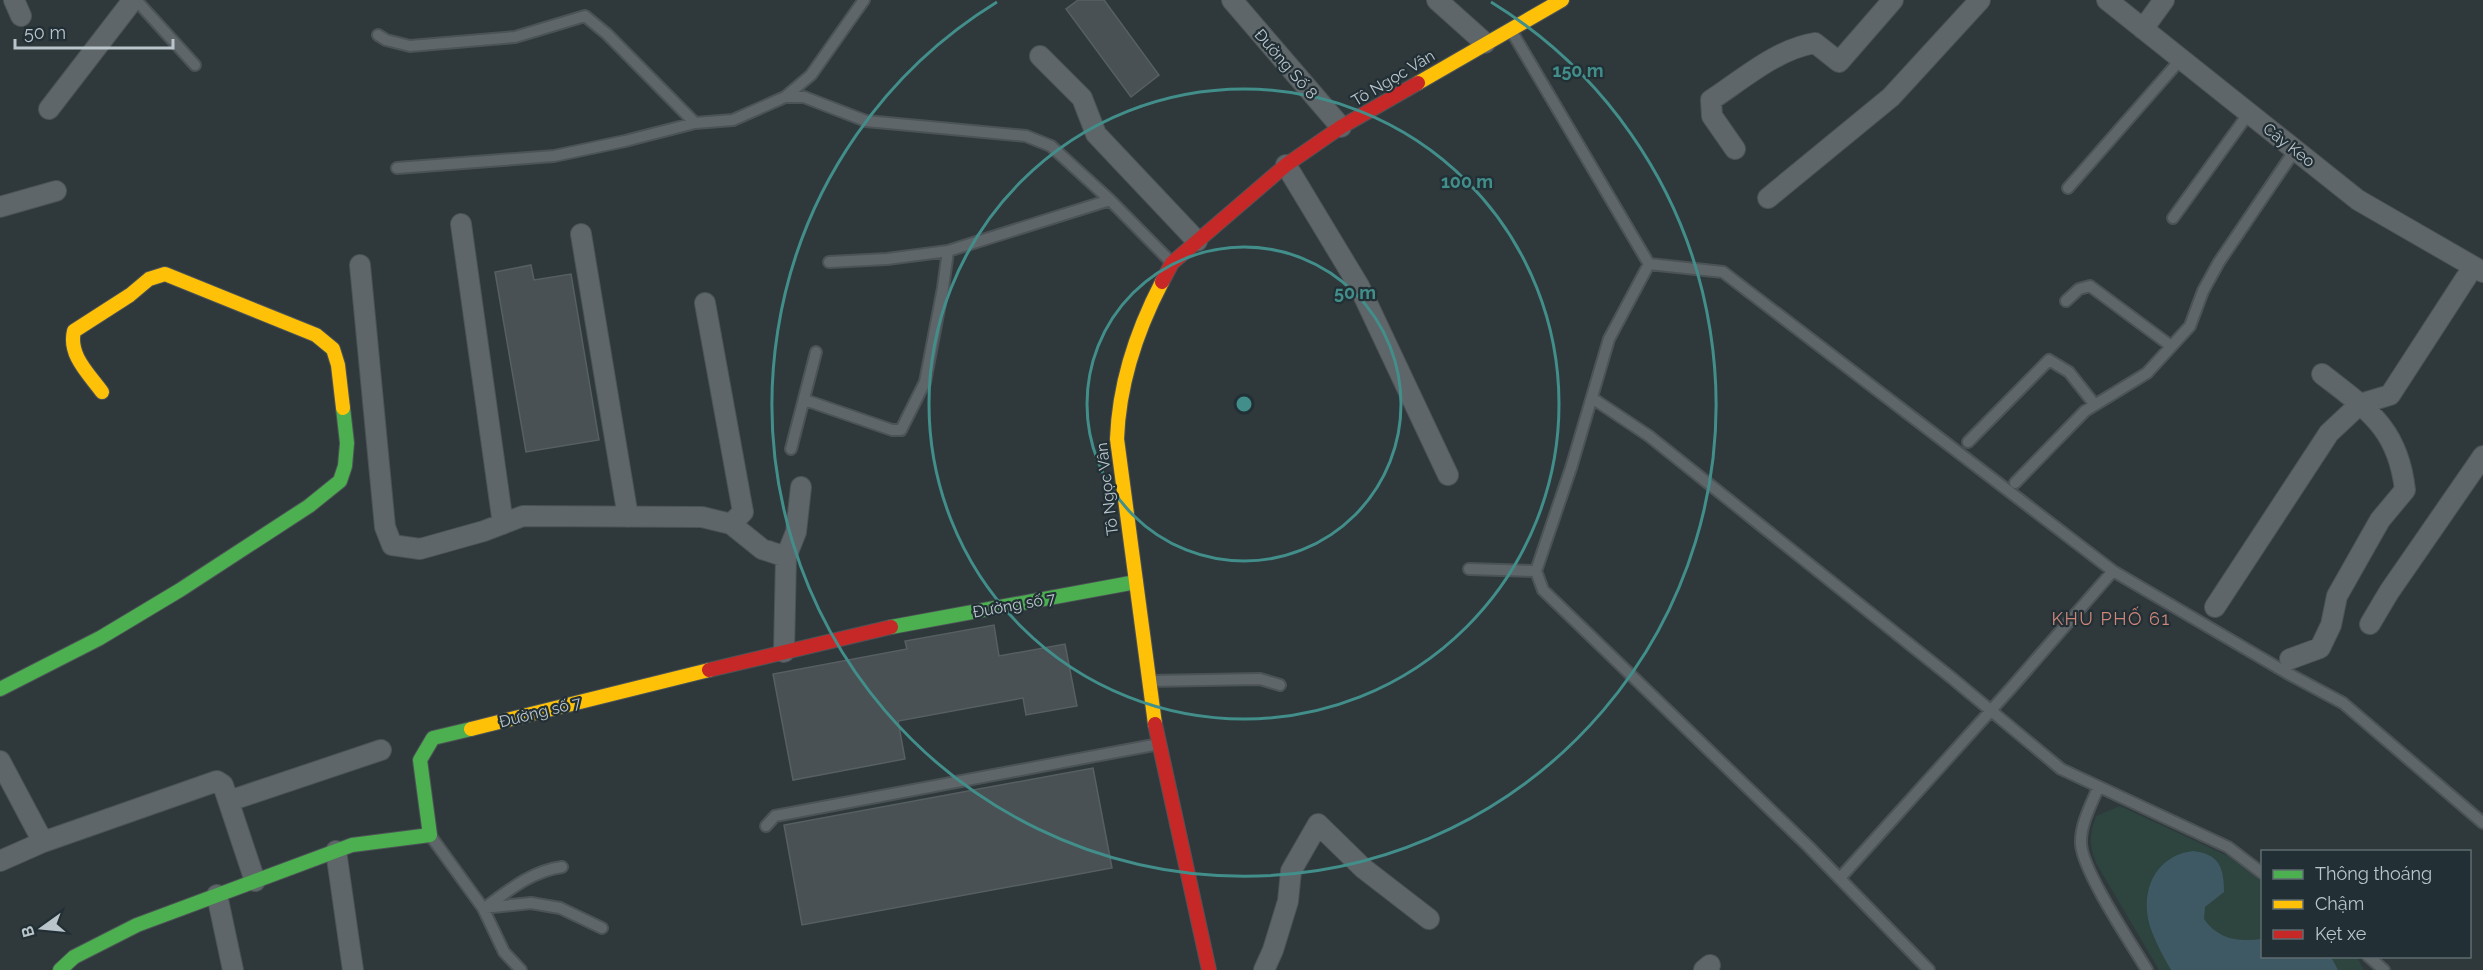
<svg xmlns="http://www.w3.org/2000/svg" width="2483" height="970" font-family="Raleway,sans-serif">
	<style>
		.green { fill: #2e443f }
		.water { fill: #3e5964 }
		.building { fill: #495154; stroke: #575f63; stroke-width: 1.5 }
		.lines { fill: none; stroke-linecap: round; stroke-linejoin: round }
		.lane-casing { stroke: #4c5356; stroke-width: 14 }
		.street-casing { stroke: #4c5356; stroke-width: 22 }
		.fast-casing { stroke: #4c5356; stroke-width: 16 }
		.slow-casing { stroke: #4c5356; stroke-width: 16 }
		.jam-casing { stroke: #4c5356; stroke-width: 16 }
		.lane { stroke: #5f6669; stroke-width: 10 }
		.street { stroke: #5f6669; stroke-width: 20 }
		.fast { stroke: #4caf50; stroke-width: 14 }
		.slow { stroke: #ffc107; stroke-width: 14 }
		.jam { stroke: #c62828; stroke-width: 14 }
		.ring { fill: none; stroke: #428e8a; stroke-width: 3 }
		.labels { text-anchor: middle; dominant-baseline: central; stroke-width: 4.5; stroke-linejoin: round; paint-order: stroke }
		.street-label { font-size: 16px; fill: #bac5cb; stroke: #223036 }
		.neighbourhood-label { font-size: 18px; letter-spacing: 1.5px; fill: #d08578; stroke: #223036 }
		.centre { fill: #428e8a; stroke: #223036; stroke-width: 3 }
		.ring-label { font-size: 18px; text-anchor: middle; font-weight: bold; fill: #428e8a; stroke: #223036; stroke-width: 4.5; stroke-linejoin: round; paint-order: stroke }
	</style>
	<rect width="100%" height="100%" fill="#2f383b"/>
	<path class="green" d="M2120 806 2228 856 2262 882V956L2357 957 2364 970H2159L2096 863C2089 845 2089 834 2096 816Z"/>
	<path class="water" d="M2193 851C2219 854 2224 867 2224 892L2205 907 2204 919C2219 940 2239 942 2262 939V956L2331 957 2338 970H2171C2164 958 2157 945 2152 932 2138 897 2152 856 2193 851Z"/>
	<path class="building" d="M1078 0H1104L1159 75 1131 97 1066 9Z
		M531 265 534 280 571 274 599 440 526 452 495 272Z
		M994 625 999 656 1065 644 1077 706 1026 715 1023 698 898 721 905 759 793 780 773 674 907 649 905 641Z
		M1093 768 1112 868 802 925 784 825Z"/>
	<g class="lines">
		<g class="lane-casing">
			<path id="lane" d="M136 0 195 65
				M1512 32 1649 264 1609 339 1571 468 1536 571 1543 590 1808 846 1929 970
				M378 35 386 40 410 46 515 37 585 16 607 34 695 123 733 120 785 97H804L866 121 1026 136 1051 146 1110 200 1172 263
				M785 97 811 75 864 0
				M397 168 554 156 625 141 695 123
				M2068 188 2181 59
				M2173 218 2249 113
				M829 262 887 259 948 251
				M1649 264 1723 272 2113 571
				M2066 301 2079 289 2090 286 2171 346
				M1592 398 1649 436 1953 679 2061 769 2228 847 2262 873
				M805 400 892 430H901L925 382 943 288 948 251 1110 200
				M1968 442 2049 360 2069 372 2095 405
				M791 449 816 352
				M2015 483 2085 411 2147 373 2190 326 2203 291 2219 262 2295 150
				M1469 569 1536 571
				M1149 681 1260 679 1280 685
				M2098 788C2091 805 2080 825 2081 844 2083 872 2131 943 2147 970
				M766 826 775 816 1159 744
				M430 835 483 908 504 952 521 970
				M1840 878 2012 687 2113 571 2287 673 2343 703 2483 823
				M486 907C509 890 532 871 562 867
				M483 908 531 903 560 908 602 928
				M2368 956 2384 970"/>
		</g>
		<g class="street-casing">
			<path id="street" d="M14 0 21 16
				M1232 0 1341 127
				M1437 0 1485 43
				M2107 0 2358 200 2483 272
				M2143 29 2164 0
				M1040 56 1082 98 1096 134 1197 241
				M49 109 133 0
				M1735 149 1712 116 1711 100C1743 79 1777 49 1815 43L1839 62 1893 0
				M1286 165 1359 286 1448 475
				M1768 198 1891 97 1980 0
				M0 207 56 191
				M461 224 503 524
				M581 234 628 517
				M360 265 385 527 392 545 420 549 484 531 523 516 702 517 731 524 762 549 786 557
				M705 303 743 512 731 524
				M2215 607 2329 433 2360 404 2390 395 2473 267
				M2370 624 2389 592 2483 456
				M784 652 786 557 796 532 801 487
				M2290 659 2320 648 2331 625 2337 596 2380 520 2405 490C2398 428 2368 410 2322 374
				M0 761 43 842
				M229 801 381 750
				M336 851 353 970
				M0 861 43 842 217 781 223 785 255 881
				M217 895 233 970
				M1264 970 1273 950 1288 901 1291 871 1318 824 1363 868 1429 919
				M1704 970 1710 965"/>
		</g>
		<g class="fast-casing">
			<path id="fast" d="M891 627 1136 582
				M0 689 100 638 180 590 309 506 340 481 345 466 347 443 343 408
				M60 970 74 957 137 925 352 845 430 835 420 760 433 738 471 729"/>
		</g>
		<g class="slow-casing">
			<path id="slow" d="M1418 83 1562 0
				M102 392C89 374 68 355 74 331L130 295 149 279 165 274 316 335 333 349 338 365 343 408
				M1155 724 1117 439C1119 383 1136 332 1162 282
				M471 729 709 670"/>
		</g>
		<g class="jam-casing">
			<path id="jam" d="M1162 282 1172 263 1286 165 1341 127 1418 83
				M709 670 891 627
				M1155 724 1209 970"/>
		</g>
		<use href="#lane" class="lane"/>
		<use href="#street" class="street"/>
		<use href="#fast" class="fast"/>
		<use href="#slow" class="slow"/>
		<use href="#jam" class="jam"/>
	</g>
	<g class="ring">
		<circle cx="1244" cy="404" r="157"/>
		<circle cx="1244" cy="404" r="315"/>
		<path d="M1491 2A472 472 0 1 1 997 2"/>
	</g>
	<g class="labels">
		<g class="street-label">
			<text transform="translate(1286 64) rotate(49)">Đường Số 8</text>
			<text transform="translate(1393 78) rotate(-31)">Tô Ngọc Vân</text>
			<text transform="translate(2289 145) rotate(38)">Cây Keo</text>
			<text transform="translate(1107 489) rotate(-97)">Tô Ngọc Vân</text>
			<text transform="translate(1014 605) rotate(-10)">Đường số 7</text>
			<text transform="translate(540 712) rotate(-14)">Đường số 7</text>
		</g>
		<g class="neighbourhood-label">
			<text x="2111" y="618">KHU PHỐ 61</text>
		</g>
	</g>
	<circle cx="1244" cy="404" r="9" class="centre"/>
	<g class="ring-label">
		<text x="1578" y="77">150 m</text>
		<text x="1467" y="188">100 m</text>
		<text x="1355" y="299">50 m</text>
	</g>
	<rect x="2261" y="850" width="210" height="108" fill="#223036" stroke="#5f6c72" stroke-width="1.5"/>
	<rect x="2273" y="870" width="30" height="9" fill="#4caf50" stroke="#5f6c72" stroke-width="1.5"/>
	<text x="2315" y="880" font-size="18" fill="#bac5cb">Thông thoáng</text>
	<rect x="2273" y="900" width="30" height="9" fill="#ffc107" stroke="#5f6c72" stroke-width="1.5"/>
	<text x="2315" y="910" font-size="18" fill="#bac5cb">Chậm</text>
	<rect x="2273" y="930" width="30" height="9" fill="#c62828" stroke="#5f6c72" stroke-width="1.5"/>
	<text x="2315" y="940" font-size="18" fill="#bac5cb">Kẹt xe</text>
	<g transform="translate(42 928) rotate(255)" stroke="#223036" stroke-width="4.5" paint-order="stroke">
	<path d="M0-4.5L10 22L0 15L-10 22Z" fill="#bac5cb"/>
	<text y="-9" font-size="16" font-weight="bold" text-anchor="middle" fill="#bac5cb">B</text>
	</g>
	<path d="M15 39v9h158v-9" fill="none" stroke="#bac5cb" stroke-width="3"/>
	<text x="24" y="39" font-size="18" fill="#bac5cb" stroke="#223036" stroke-width="4.5" paint-order="stroke">50 m</text>
</svg>
